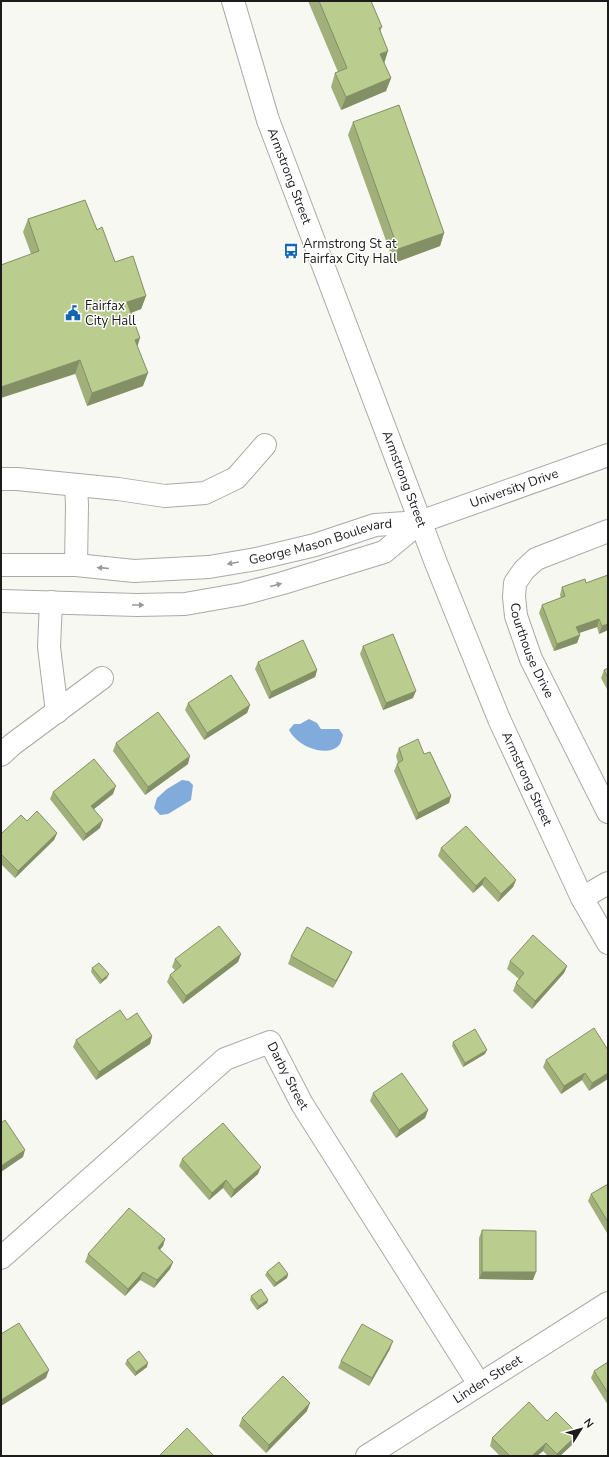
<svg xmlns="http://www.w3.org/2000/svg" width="609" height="1457" font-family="'Nunito Sans',sans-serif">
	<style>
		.water { fill: #81abda }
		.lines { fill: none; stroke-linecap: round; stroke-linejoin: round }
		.minor-casing { stroke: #a9aba5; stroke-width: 24 }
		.minor { stroke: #fff; stroke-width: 22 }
		.wall { fill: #a1af7b }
		.shaded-wall { fill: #838f64 }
		.building { fill: #bbcc8f; stroke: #838f64 }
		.oneway { fill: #999998 }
		.labels { text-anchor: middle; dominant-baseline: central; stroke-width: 3; stroke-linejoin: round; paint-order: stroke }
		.street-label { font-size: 13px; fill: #1c1d1a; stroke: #fff }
		.poi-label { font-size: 13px; fill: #1c1d1a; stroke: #fff; text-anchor: start }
	</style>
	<rect width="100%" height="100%" fill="#f6f8f1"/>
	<path class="water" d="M309 719 317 723 321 729H339L343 735C342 738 341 742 340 744 330 757 307 749 297 740 294 737 291 734 289 730L294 724H300Z
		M182 780 189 781 193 785 191 800 168 814 160 815 154 808 157 798 167 789Z"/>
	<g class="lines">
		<g class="minor-casing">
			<g id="minor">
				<path id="s1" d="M233 1 268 120 436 563 499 719 582 898 608 943"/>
				<path d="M1 479H17L118 489 165 496 205 493 236 478 265 445"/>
				<path id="s2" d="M608 531 536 559 524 570 515 583 514 597 516 616 531 659 608 812"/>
				<path id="s3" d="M1 565H76L134 571 209 567 256 559 315 545 375 525 420 522 608 455"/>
				<path d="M76 565 77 505 76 485"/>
				<path d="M1 601 137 605 185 604 242 594 283 583 384 552 420 522"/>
				<path d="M51 602 49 647 57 712"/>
				<path d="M1 755 13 744 102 678"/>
				<path d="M582 898 608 883"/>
				<path id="s4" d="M1 1258 225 1059 270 1042 302 1104 479 1384"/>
				<path id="s5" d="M367 1456 608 1303"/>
			</g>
		</g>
		<use href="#minor" class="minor"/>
	</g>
	<path class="wall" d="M308 1H371L382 27 380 32 384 63 391 78 386 91 341 110 331 87 335 73 338 72Z
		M353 122 444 233 440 246 394 263 348 135Z
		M28 219 97 230 115 262 146 296 141 309 131 313 137 347 143 386 87 406 23 232Z
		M586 583 608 630 599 634 597 627 579 633 580 635 577 643 554 651 539 613 542 605 561 598 560 595 562 587Z
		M363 646 413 698 383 710 360 654Z
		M258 662 317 670 315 677 269 699 255 669Z
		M608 668V691L601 678 604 670Z
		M188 703 250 705 247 713 204 740 185 710Z
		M116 743 188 764 145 795 113 751Z
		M399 748 424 754 451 796 449 803 416 820 394 771 397 764 398 763 396 756Z
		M53 792 113 794 94 809 100 828 83 841 50 799Z
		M27 821 57 833 54 840 15 878 1 864V834Z
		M441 848 516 880 513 887 498 902 482 885 473 893 438 856Z
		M241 954 238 962 183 1004 167 982 170 975 175 970 172 967 175 959Z
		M291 956 349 959 333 988 288 964Z
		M510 961 567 966 564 973 532 1009 513 991 516 983 519 979 507 969Z
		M92 968 107 978 100 984 91 972Z
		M127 1020 152 1036 150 1044 96 1080 73 1047 76 1040Z
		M453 1042 485 1054 463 1067 452 1046Z
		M608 1050 589 1091 582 1080 561 1094 543 1067 546 1060Z
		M373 1093 428 1110 425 1118 396 1138 370 1101Z
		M182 1159 258 1174 231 1198 223 1188 209 1200 179 1166Z
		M608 1184V1233H607L588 1201 591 1194Z
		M482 1230 533 1280 479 1279V1238Z
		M165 1239 163 1246 160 1250 173 1262 170 1269 154 1288 140 1280 125 1296 85 1262 88 1254Z
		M267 1272 288 1274 287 1278 274 1287 265 1275Z
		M251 1296 268 1300 267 1303 257 1310 250 1300Z
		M390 1349 369 1386 338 1368 341 1361Z
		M127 1360 147 1367 135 1376 125 1364Z
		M608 1362V1405L591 1378 594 1371Z
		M307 1411 266 1453 239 1426 242 1418Z
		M547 1421 575 1442 560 1456H548L543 1451 537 1456H500L490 1446 492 1438Z"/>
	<path class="shaded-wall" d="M388 51 384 64 380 54Z
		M391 78 386 91 341 110 346 97Z
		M444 233 440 246 394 263 398 249Z
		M146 296 141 309 122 316 127 302Z
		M140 338 136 351 135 340Z
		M80 360 75 374 1 398V387Z
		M148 373 143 386 87 406 92 393Z
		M599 619 597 627 573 635 576 627Z
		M608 624V630L599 634 602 626Z
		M580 635 577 643 554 651 557 644Z
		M317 670 315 677 269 699 271 692Z
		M416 691 413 698 383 710 386 703Z
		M250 705 247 713 204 740 207 733Z
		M190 756 188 764 145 795 148 787Z
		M116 786 113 794 89 813 91 806Z
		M451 796 449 803 416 820 418 813Z
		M103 820 100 828 83 841 86 834Z
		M57 833 54 840 15 878 18 871Z
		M485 877 482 885 473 893 476 886Z
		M516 880 513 887 498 902 501 894Z
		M352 952 349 959 333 988 336 981Z
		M241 954 238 962 183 1004 186 996Z
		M567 966 564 973 532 1009 535 1001Z
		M109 974 107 978 100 984 102 980Z
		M152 1036 150 1044 96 1080 99 1072Z
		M487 1050 485 1054 463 1067 465 1063Z
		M585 1073 582 1080 561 1094 564 1086Z
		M608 1073V1079L589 1091 592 1083Z
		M428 1110 425 1118 396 1138 399 1130Z
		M25 1150 23 1157 1 1172V1166Z
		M261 1167 258 1174 231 1198 234 1190Z
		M226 1180 223 1188 209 1200 212 1193Z
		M165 1239 163 1246 155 1255 158 1248Z
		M173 1262 170 1269 154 1288 157 1280Z
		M143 1272 140 1280 125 1296 128 1289Z
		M482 1272H536L533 1280 479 1279Z
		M288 1274 287 1278 274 1287 276 1283Z
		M268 1300 267 1303 257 1310 259 1306Z
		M393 1341 390 1349 369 1386 372 1378Z
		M148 1363 147 1367 135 1376 136 1372Z
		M49 1370 46 1378 1 1406V1400Z
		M310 1403 307 1411 266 1453 269 1445Z
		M578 1434 575 1442 560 1456H556L557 1454Z
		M546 1443 543 1451 537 1456H532Z"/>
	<path class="building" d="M319 1H371L382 27 379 28 388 51 380 54 391 78 346 97 335 73 347 68Z
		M399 105 444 233 398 249 353 122Z
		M85 200 97 230 102 227 115 262 133 256 146 296 127 302 140 338 135 340 148 373 92 393 80 360 1 387V265L39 251 28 219Z
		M608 575V624L602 626 599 619 576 627 580 635 557 644 542 605 565 596 562 587 585 579 586 583Z
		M393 634 416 691 386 703 363 646Z
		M303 640 317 670 271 692 258 662Z
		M608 668V678L604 670Z
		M231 675 250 705 207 733 188 703Z
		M158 712 190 756 148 787 116 743Z
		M418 739 424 754 430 752 451 796 418 813 397 764 403 760 399 748Z
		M94 759 116 786 91 806 103 820 86 834 53 792Z
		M37 811 57 833 18 871 1 854V834L21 815 27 821Z
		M466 826 516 880 501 894 485 877 476 886 441 848Z
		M219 926 241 954 186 996 170 975 181 966 175 959Z
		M307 927 352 952 336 981 291 956Z
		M533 935 567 966 535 1001 516 983 524 973 510 961Z
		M99 963 109 974 102 980 92 968Z
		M120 1010 127 1020 137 1013 152 1036 99 1072 76 1040Z
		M594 1028 608 1050V1073L592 1083 585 1073 564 1086 546 1060Z
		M475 1029 487 1050 465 1063 453 1042Z
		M402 1073 428 1110 399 1130 373 1093Z
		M5 1120 25 1150 1 1166V1123Z
		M223 1123 261 1167 234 1190 226 1180 212 1193 182 1159Z
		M608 1184V1222L591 1194Z
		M129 1208 165 1239 158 1248 173 1262 157 1280 143 1272 128 1289 88 1254Z
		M482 1230 536 1231V1272H482Z
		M279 1262 288 1274 276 1283 267 1272Z
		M261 1289 268 1300 259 1306 251 1296Z
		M19 1323 49 1370 1 1400V1334Z
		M362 1324 393 1341 372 1378 341 1361Z
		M139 1351 148 1363 136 1372 127 1360Z
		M608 1362V1393L594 1371Z
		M283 1376 310 1403 269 1445 242 1418Z
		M529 1402 547 1421 556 1412 578 1434 557 1454 546 1443 532 1456H510L492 1438Z
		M187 1428 214 1456H159Z"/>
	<defs><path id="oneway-solid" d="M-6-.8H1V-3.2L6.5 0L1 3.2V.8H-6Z"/></defs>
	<g class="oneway">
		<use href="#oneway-solid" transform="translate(233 563) rotate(170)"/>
		<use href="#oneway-solid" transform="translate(103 568) rotate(-175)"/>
		<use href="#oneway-solid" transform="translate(276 585) rotate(-15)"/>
		<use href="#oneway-solid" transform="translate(138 605)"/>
	</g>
	<defs>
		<g id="bus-bare" transform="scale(1.2)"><path d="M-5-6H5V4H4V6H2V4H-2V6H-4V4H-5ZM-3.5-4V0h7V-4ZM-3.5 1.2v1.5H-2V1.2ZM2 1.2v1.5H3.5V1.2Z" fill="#1266b4" stroke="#fff" stroke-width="2.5" paint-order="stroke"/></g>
		<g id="civic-bare" transform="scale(1.2)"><path d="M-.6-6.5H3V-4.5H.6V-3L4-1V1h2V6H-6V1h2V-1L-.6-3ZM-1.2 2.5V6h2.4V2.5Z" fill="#1266b4" stroke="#fff" stroke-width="2.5" paint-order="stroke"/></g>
	</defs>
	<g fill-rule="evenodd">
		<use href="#bus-bare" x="291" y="251"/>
		<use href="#civic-bare" x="73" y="313"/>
	</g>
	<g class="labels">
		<g class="street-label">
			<text stroke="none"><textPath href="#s1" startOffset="184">Armstrong Street</textPath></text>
			<text stroke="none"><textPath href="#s1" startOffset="508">Armstrong Street</textPath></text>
			<text stroke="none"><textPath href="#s3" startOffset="525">University Drive</textPath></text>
			<text stroke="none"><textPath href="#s3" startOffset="323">George Mason Boulevard</textPath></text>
			<text stroke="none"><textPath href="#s2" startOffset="180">Courthouse Drive</textPath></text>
			<text stroke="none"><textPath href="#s1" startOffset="832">Armstrong Street</textPath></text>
			<text stroke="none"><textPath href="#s4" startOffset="386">Darby Street</textPath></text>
			<text stroke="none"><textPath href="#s5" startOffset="143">Linden Street</textPath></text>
		</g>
		<g class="poi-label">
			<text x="303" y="244">Armstrong St at<tspan x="303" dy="15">Fairfax City Hall</tspan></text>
			<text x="85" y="306">Fairfax<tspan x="85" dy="15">City Hall</tspan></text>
		</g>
	</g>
	<rect width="609" height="1457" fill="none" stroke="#1c1d1a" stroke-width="4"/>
	<g transform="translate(581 1429) rotate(53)" stroke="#ffffff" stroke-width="3" paint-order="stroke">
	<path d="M0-3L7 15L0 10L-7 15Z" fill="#1c1d1a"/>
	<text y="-6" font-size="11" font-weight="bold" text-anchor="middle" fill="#1c1d1a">N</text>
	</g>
</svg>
